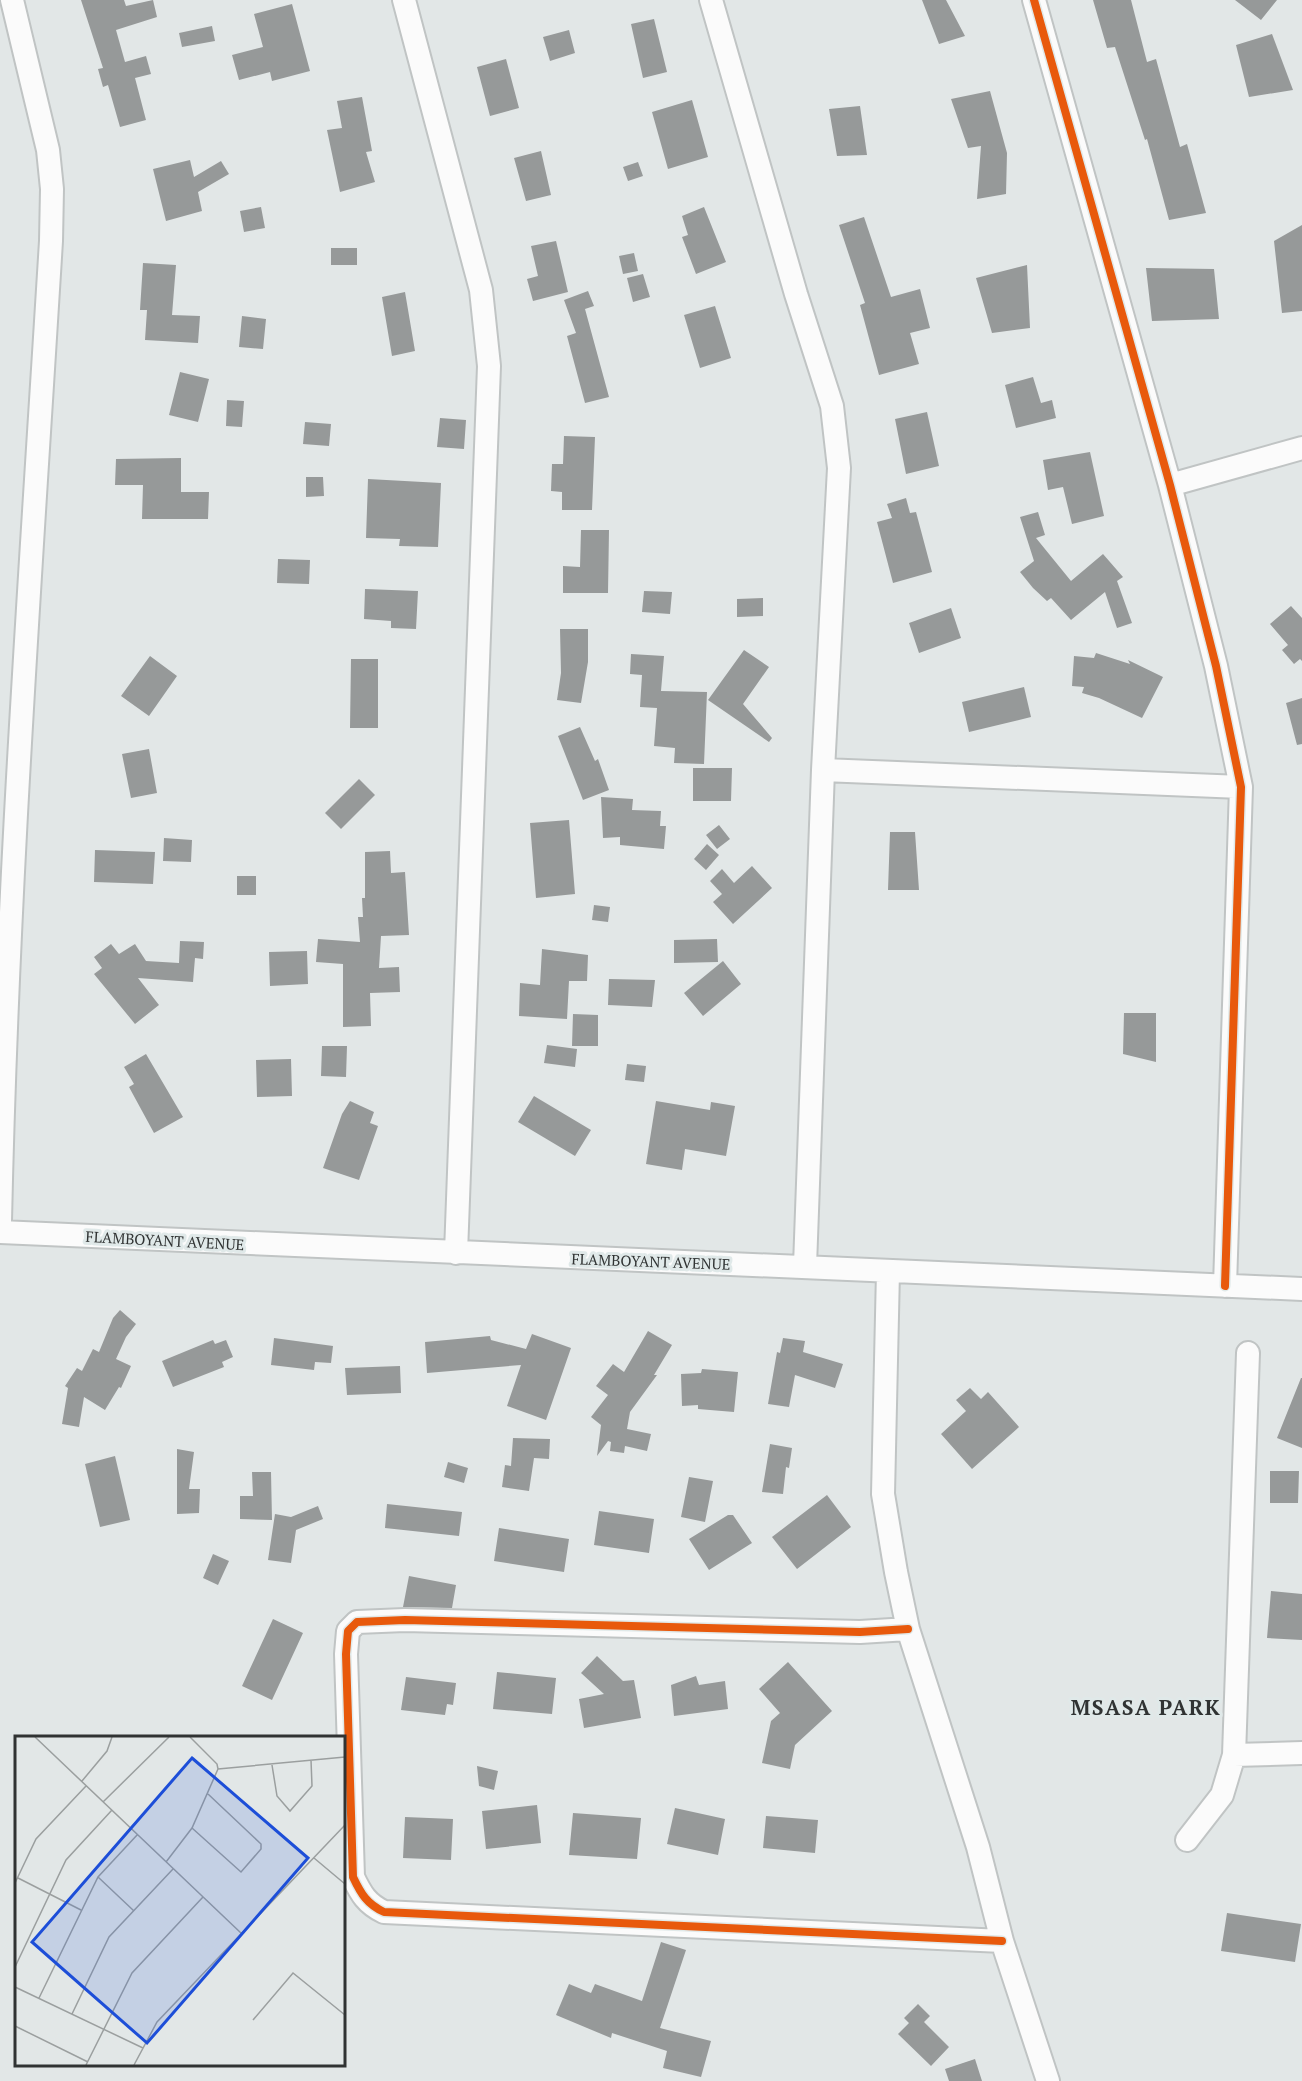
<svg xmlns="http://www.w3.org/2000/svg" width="1302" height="2081" font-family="'PT Serif',serif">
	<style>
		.building { fill: #969999 }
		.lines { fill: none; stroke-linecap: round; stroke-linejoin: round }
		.minor-casing { stroke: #c0c4c4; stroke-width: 26 }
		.minor { stroke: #fbfbfb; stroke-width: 22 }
		.cycleway-casing { stroke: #e0e9e9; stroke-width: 11 }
		.cycleway { stroke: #e8590c; stroke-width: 8 }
		.labels { text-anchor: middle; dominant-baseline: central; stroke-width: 6; stroke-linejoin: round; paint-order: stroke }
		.street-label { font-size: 15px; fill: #303333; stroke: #e0e9e9 }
		.district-label { font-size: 21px; font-weight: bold; letter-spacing: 1.5px; fill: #303333; stroke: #e0e9e9 }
		.inset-road { fill: none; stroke: #9b9f9f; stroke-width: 1.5 }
		.view { fill: #1d4ed8; fill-opacity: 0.15; stroke: #1d4ed8; stroke-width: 3 }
		.inset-edge { fill: none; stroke: #303333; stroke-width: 3 }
	</style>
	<rect width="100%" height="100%" fill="#e2e7e7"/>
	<path class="building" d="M81 0H124L126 6 153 0 157 17 116 30 125 62 146 56 151 74 135 78 146 120 120 127 108 85 103 87 98 69 103 68Z
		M922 0H946L965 36 939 44Z
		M1093 0H1131L1147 62 1156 59 1180 147 1187 144 1206 213 1169 220 1147 139 1145 140 1115 47 1107 48Z
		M1235 0H1277L1261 20Z
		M292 4 310 71 272 81 270 72 239 80 232 55 263 47 254 14Z
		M654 19 667 72 643 78 631 24Z
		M212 26 215 41 182 47 179 33Z
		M569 30 575 53 550 61 543 37Z
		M1272 34 1293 90 1249 97 1236 45Z
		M506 59 519 108 490 116 477 67Z
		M990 91 1007 153 1006 194 977 199 981 146 968 148 951 99Z
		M362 97 372 151 366 152 375 182 340 192 327 130 342 128 337 101Z
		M692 100 708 157 668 169 652 112Z
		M860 106 867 155 837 156 829 109Z
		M541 151 551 195 526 201 514 158Z
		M190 160 194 177 221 161 229 174 198 192 202 211 166 221 153 169Z
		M638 162 643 176 628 181 623 167Z
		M261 207 265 228 244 232 240 211Z
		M704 207 726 262 696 274 682 237 688 235 682 216Z
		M864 217 891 297 920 289 930 328 910 333 919 364 879 375 860 305 865 303 839 225Z
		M1302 225V311L1282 313 1274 241Z
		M556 241 568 292 533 301 527 279 538 276 531 246Z
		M331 248H357V265H331Z
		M634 253 638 271 623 274 619 256Z
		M143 263 176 265 172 315 200 316 198 343 145 340 147 310H140Z
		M1027 265 1030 328 992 333 976 278Z
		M1146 268 1214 269 1219 319 1152 321Z
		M643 274 650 297 633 302 627 278Z
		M588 291 594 306 585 309 609 397 585 403 567 336 576 333 564 300Z
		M405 292 415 351 392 356 382 297Z
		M715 306 731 358 700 368 684 315Z
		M242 316 266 319 263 349 239 347Z
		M180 372 209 379 198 422 169 415Z
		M1033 377 1041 403 1052 400 1056 418 1016 428 1005 385Z
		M227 400 244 401 242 427 226 426Z
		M927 412 939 466 906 474 895 419Z
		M440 418 466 420 464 449 437 447Z
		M305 422 331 424 329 446 303 444Z
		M564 436 595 437 592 510H562V492L551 491 552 464H563Z
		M1090 452 1104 516 1072 524 1063 487 1048 490 1043 460Z
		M181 458V492H209L208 519H142L143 485H115L116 459Z
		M306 477H323L324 496 306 497Z
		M368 479 441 483 438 547 399 546 400 539 366 538Z
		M906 498 910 513 916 512 932 572 893 583 877 522 892 518 887 504Z
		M1038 512 1045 535 1036 538 1071 581 1103 554 1123 577 1117 581 1132 623 1117 628 1105 592 1071 620 1051 598 1047 601 1033 588 1020 572 1034 561 1020 517Z
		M581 530H609L608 593H563V566L580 567Z
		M278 559 310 560 309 584 277 583Z
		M365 589 418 591 416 629 391 628V621L364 619Z
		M644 591 672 592 670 614 642 612Z
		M763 598V616L737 617V599Z
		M1291 606 1302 618V661L1300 659 1294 664 1282 650 1288 645 1270 624Z
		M951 608 961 638 919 653 909 623Z
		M560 629H588V662L581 703 557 700 561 673Z
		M744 650 769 667 743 704 772 738 769 742 708 700Z
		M1096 653 1130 664 1128 660 1163 677 1142 718 1099 698 1082 693 1084 687 1072 686 1074 656 1094 658Z
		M631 654 664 656 661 691 707 692 704 764 674 763 675 748 654 746 657 708 640 707 642 675 630 674Z
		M150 656 177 676 149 716 121 696Z
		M351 659H378V728H350Z
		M1024 687 1031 717 969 732 962 702Z
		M1302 698V744L1297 745 1286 703Z
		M580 727 595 761 598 759 609 790 583 800 558 736Z
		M149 749 157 793 131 798 122 754Z
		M693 768H732L731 801H693Z
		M359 779 375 795 341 829 325 813Z
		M601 797 633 799 632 810 661 811 660 826H666L664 849 620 845V837L603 838Z
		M569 820 575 894 536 898 530 823Z
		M719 825 730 839 717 849 706 835Z
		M890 832H915L919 890H888Z
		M164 838 192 840 191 862 163 861Z
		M707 844 719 855 706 870 694 859Z
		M95 850 155 852 153 884 94 882Z
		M390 851 391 873 405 872 409 935 381 936 379 968 399 967 400 992 370 993 371 1026 343 1027V964L316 962 318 939 360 942 358 917H363L362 898H365V852Z
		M752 866 772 888 733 924 713 902 722 894 710 881 722 869 734 883Z
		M237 876H256V895H237Z
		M594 905 610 907 608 922 592 920Z
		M717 939 718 962 674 963V940Z
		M180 941 204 942 203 959 195 958 193 982 138 978 159 1005 135 1024 94 974 102 968 94 957 111 944 119 954 135 944 146 961 179 963Z
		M542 949 588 955 587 981H569L567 1019 519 1016 520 983 540 985Z
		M307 951 308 984 270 986 269 952Z
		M723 961 741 984 703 1016 684 993Z
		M609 979 655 980 652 1007 608 1005Z
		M1124 1013H1156V1062L1123 1054Z
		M573 1014 598 1015V1046H572Z
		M547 1045 577 1049 575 1067 544 1063Z
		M322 1046H347L346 1077 321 1076Z
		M146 1054 183 1117 154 1133 129 1087 134 1084 124 1067Z
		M291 1059 292 1096 257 1097 256 1060Z
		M627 1064 646 1066 644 1082 625 1080Z
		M534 1096 591 1130 575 1156 518 1122Z
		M350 1101 374 1112 370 1123 378 1126 359 1180 323 1168 342 1114Z
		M656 1101 710 1110 711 1102 735 1106 726 1156 685 1149 682 1170 646 1164Z
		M120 1310 136 1324 126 1337 116 1359 131 1366 121 1388 119 1387 105 1410 84 1397 79 1427 62 1424 68 1388 65 1386 77 1368 82 1371 93 1349 99 1352 113 1318Z
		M648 1331 672 1345 654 1375H657L630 1412 627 1429 651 1434 647 1451 625 1446 624 1453 610 1451 611 1442 608 1441 597 1456 601 1425 591 1417 608 1395 596 1386 613 1364 624 1372Z
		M532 1334 571 1348 546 1420 507 1406 521 1365 427 1373 425 1342 490 1336 491 1340 526 1349Z
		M274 1338 333 1346 331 1363 315 1362 314 1370 271 1365Z
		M783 1338 805 1341 803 1352 843 1364 835 1388 795 1375 789 1407 768 1404 777 1352 780 1353Z
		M213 1340 215 1344 226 1340 233 1357 222 1362 224 1367 173 1387 162 1361Z
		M400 1366 401 1393 347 1395 345 1368Z
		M702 1369 738 1372 734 1412 698 1409V1405L682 1406 681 1374 701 1373Z
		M1301 1378H1302V1448L1277 1438Z
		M970 1388 981 1399 988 1392 1019 1427 972 1469 941 1434 966 1411 956 1400Z
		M513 1438 550 1439 549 1459 534 1458 529 1491 502 1487 505 1465 511 1466Z
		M770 1444 792 1448 789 1468 786 1467 783 1494 762 1492Z
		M177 1449 194 1452 189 1489H200L199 1513 177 1514Z
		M115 1456 130 1520 100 1527 85 1464Z
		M448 1462 468 1468 464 1483 444 1477Z
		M1270 1471H1299L1298 1503H1270Z
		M252 1472H271L272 1520 240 1519V1496H253Z
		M689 1477 713 1481 705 1522 681 1517Z
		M827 1495 851 1527 797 1569 772 1537Z
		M387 1504 462 1512 459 1536 385 1528Z
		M318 1506 323 1519 296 1530 291 1563 268 1560 275 1514 291 1517Z
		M599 1511 654 1519 649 1553 594 1545Z
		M728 1515H733L752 1543 709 1570 689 1539Z
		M499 1528 569 1539 564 1572 494 1561Z
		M213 1554 229 1561 218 1585 203 1578Z
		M409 1576 456 1585 452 1608 403 1607Z
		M1271 1591 1302 1594V1640L1267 1638Z
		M273 1619 303 1633 272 1700 242 1686Z
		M597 1656 623 1681 634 1680 641 1718 584 1728 579 1699 604 1694 581 1673Z
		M788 1662 832 1711 795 1745 790 1769 762 1763 771 1721 780 1713 759 1689Z
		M497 1672 556 1678 552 1714 493 1709Z
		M696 1676 699 1685 725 1681 728 1709 674 1716 671 1685Z
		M406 1677 456 1683 453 1705 447 1704 445 1715 401 1710Z
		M477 1766 498 1771 494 1790 479 1786Z
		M537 1805 541 1843 486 1849 482 1811Z
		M675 1808 725 1819 718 1855 667 1844Z
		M573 1813 641 1818 637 1859 569 1855Z
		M766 1816 818 1820 815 1853 763 1848Z
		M405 1817 453 1819 451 1860 403 1858Z
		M1227 1913 1301 1924 1295 1962 1221 1951Z
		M661 1942 686 1950 660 2028 711 2041 701 2077 663 2068 667 2051 612 2033 611 2038 556 2015 569 1984 591 1993 595 1984 642 2001Z
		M918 2004 930 2016 924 2022 949 2047 931 2066 898 2034 909 2023 904 2018Z
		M975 2059 982 2081H949L945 2069Z"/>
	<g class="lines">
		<g class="minor-casing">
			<path id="minor" d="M404 0 481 290 489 366 456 1253
				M711 0 796 294 832 406 839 468 823 770 805 1266
				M1034 0 1170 485 1216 666 1241 787 1225 1286
				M1170 485 1302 448
				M823 770 1241 787
				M0 1221C7 894 31 568 51 241L52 189 48 150 12 0
				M0 1232 1302 1289
				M888 1271 883 1494 896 1572 908 1629 978 1847 1002 1941 1048 2081
				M908 1629 860 1632 405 1620 357 1622 348 1631 346 1654 353 1877C361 1894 367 1904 384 1912L1002 1941
				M1234 1755 1302 1753
				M1187 1840 1222 1795 1234 1755 1248 1353"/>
		</g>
		<use href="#minor" class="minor"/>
		<g class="cycleway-casing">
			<path id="cycleway" d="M1034 0 1170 485 1216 666 1241 787 1225 1286
				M908 1629 860 1632 405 1620 357 1622 348 1631 346 1654 353 1877C361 1894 367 1904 384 1912L1002 1941"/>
		</g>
		<use href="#cycleway" class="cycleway"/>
	</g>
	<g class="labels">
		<g class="street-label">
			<text transform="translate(165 1240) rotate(3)">FLAMBOYANT AVENUE</text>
			<text transform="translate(651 1261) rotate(2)">FLAMBOYANT AVENUE</text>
		</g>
		<g class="district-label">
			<text x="1146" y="1707">MSASA PARK</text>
		</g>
	</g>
	<g transform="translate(15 1736)">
		<rect width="330" height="330" fill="#e2e7e7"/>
		<path class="inset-road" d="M20 1 227 198M257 29 262 60 275 75 297 50 296 24M203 33 330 21M67 45 92 15 97 1M88 66 154 1M177 92 226 136 246 113V108L193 58M299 122 330 148M151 126 177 92 203 33 202 28 175 1M83 141 119 175M3 142 66 174M0 147 21 103 71 50M0 231 51 124 97 74M0 251 128 312M24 262 83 141 123 98M57 278 94 201 158 133M238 284 278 237 330 279M0 290 73 326M71 329 117 237 188 161M119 329 142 286 330 89"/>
		<path class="view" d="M177 22 293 122 132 307 17 206Z"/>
		<rect width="330" height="330" class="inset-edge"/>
	</g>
</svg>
